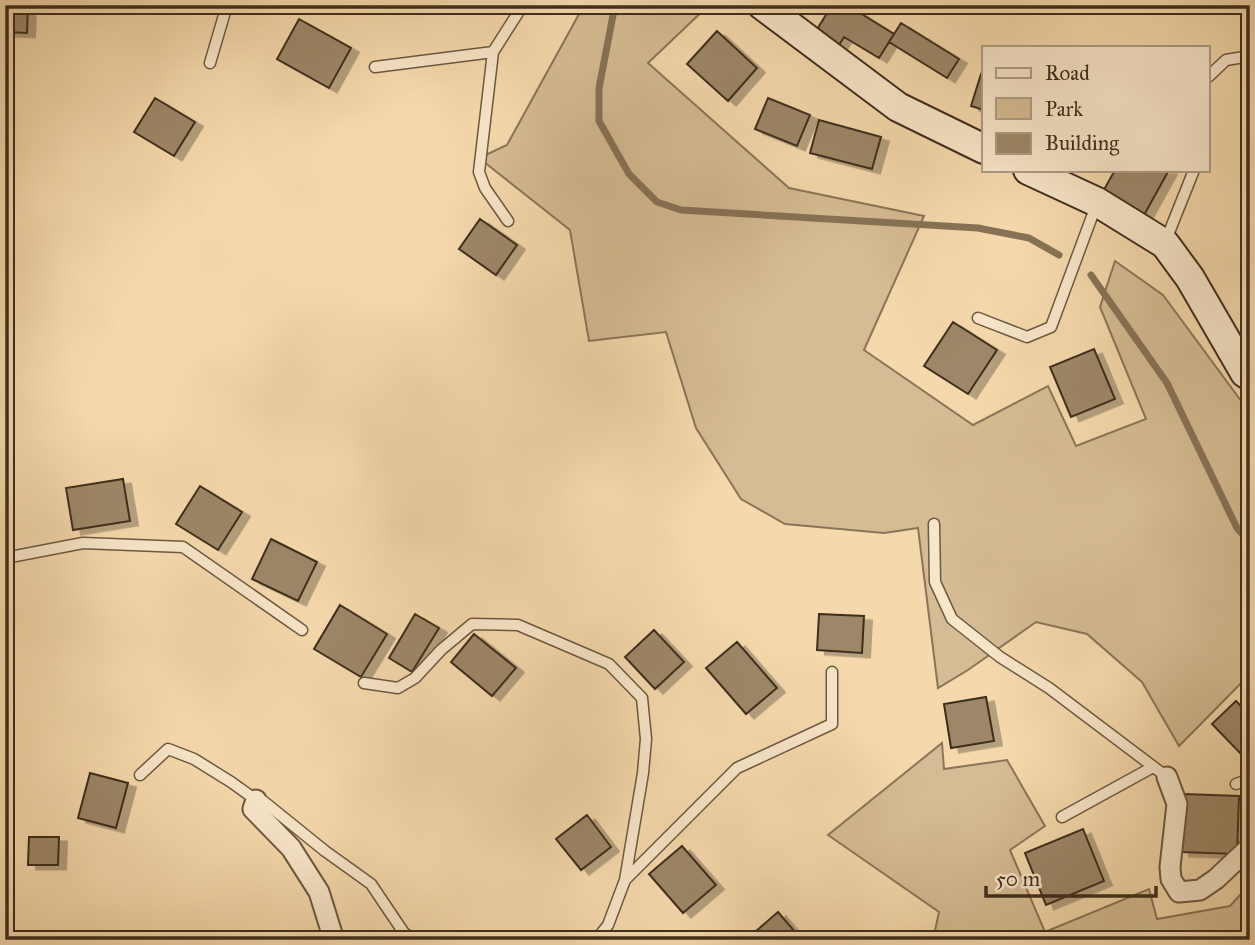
<svg xmlns="http://www.w3.org/2000/svg" width="1255" height="945" font-family="'IM FELL Great Primer',serif">
	<style>
		.green { fill: #d6bc94; stroke: #8a7558; stroke-width: 2 }
		.lines { fill: none; stroke-linecap: round; stroke-linejoin: round }
		.stream { stroke: #877255; stroke-width: 7 }
		.building { fill: #9d8767; stroke: #3e2e1c; stroke-width: 2; filter: url(#shadow) }
		.lane-casing { stroke: #6c5940; stroke-width: 13 }
		.street-casing { stroke: #6c5940; stroke-width: 23 }
		.secondary-casing { stroke: #3e2e1c; stroke-width: 32 }
		.lane { stroke: #f8e6c9; stroke-width: 10 }
		.street { stroke: #f8e6c9; stroke-width: 19 }
		.secondary { stroke: #f8e6c9; stroke-width: 28 }
	</style>
	<defs>
		<filter id="shadow"><feDropShadow dx="8" dy="4.5" stdDeviation="0" flood-color="#0004"/></filter>
	</defs>
	<rect width="100%" height="100%" fill="#f5d9ac"/>
	<filter id="stains"><feTurbulence type="fractalNoise" baseFrequency=".00286" numOctaves="4"/><feColorMatrix values="0 0 0 0 .2 0 0 0 0 .09 0 0 0 0 .02 0 0 0 .5 -.17"/></filter>
	<radialGradient id="worn" r=".72"><stop offset=".6" stop-color="#630" stop-opacity="0"/><stop offset="1" stop-color="#630" stop-opacity=".3"/></radialGradient>
	<path class="green" d="M584 5H709L648 63 789 188 924 216 864 350 973 425 1048 386 1076 446 1146 419 1100 307 1115 261 1163 295 1250 413V674L1179 746 1142 682 1087 634 1036 622 968 670 938 688 918 528 884 533 785 524 741 499 696 428 666 332 589 341 570 230 479 158 507 145Z
		M942 743 944 769 1007 760 1045 826 1010 850 1045 932 1149 889 1157 919 1230 906 1250 884V902L1246 906 1245 940H933L939 912 828 835Z"/>
	<g class="lines">
		<path class="stream" d="M615 5 599 88V121L629 174 657 202 681 210 978 228 1029 238 1059 255
			M1091 275 1167 383 1237 528 1250 542"/>
	</g>
	<path class="building" d="M5 5H28L27 33 5 32Z
		M832 5H847L894 34 879 58 844 37 836 50 813 36Z
		M299 19 351 48 329 88 277 59Z
		M901 23 959 59 947 78 889 42Z
		M717 31 757 68 728 101 687 64Z
		M981 74 984 75V110L971 106Z
		M155 98 195 122 174 156 134 132Z
		M768 98 810 115 797 146 755 129Z
		M819 120 881 137 872 169 810 153Z
		M1115 170H1169L1143 217 1101 195Z
		M480 219 517 245 496 275 459 249Z
		M953 322 997 350 968 394 924 366Z
		M1094 349 1115 399 1071 417 1050 367Z
		M123 479 130 521 73 530 66 488Z
		M200 486 242 512 218 550 176 524Z
		M271 539 317 562 298 601 252 579Z
		M340 605 387 634 361 677 314 649Z
		M415 614 439 628 412 672 389 658Z
		M819 614 864 616 862 653 817 650Z
		M654 630 684 662 655 689 625 657Z
		M474 634 516 668 492 696 451 662Z
		M737 642 777 688 746 714 706 668Z
		M986 697 994 741 951 748 944 704Z
		M1236 701 1250 716V751L1244 757 1212 724Z
		M90 773 128 783 116 828 78 818Z
		M1184 794 1239 796 1237 854 1181 852Z
		M587 815 611 847 581 870 556 839Z
		M1083 829 1104 881 1046 905 1025 853Z
		M29 837H59L58 865H28Z
		M682 846 716 885 683 913 649 874Z
		M778 912 802 940H747V939Z"/>
	<g class="lines">
		<g class="lane-casing">
			<path id="lane" d="M210 63 227 5
				M375 67 493 52
				M1208 77 1226 60 1250 56
				M508 221 485 188 479 172 493 52 523 5
				M1166 240 1194 170
				M978 318 1027 337 1051 327 1097 203
				M934 524 935 582 952 619 1000 657 1049 688 1167 777
				M5 558 83 543 183 547 302 630
				M364 683 398 688 415 678 441 650 472 624 518 625 609 664 642 698 646 739 643 773 625 880 608 925 596 940
				M140 775 168 749 194 759 231 782 256 800 263 801 325 851 371 884 404 933 416 940
				M1236 784 1250 779
				M1062 817 1153 767
				M625 880 737 768 832 724V672"/>
		</g>
		<g class="street-casing">
			<path id="street" d="M1167 777 1177 804 1170 867 1171 879 1179 892 1200 890 1216 879 1250 847
				M256 800 253 809 291 848 319 892 334 940"/>
		</g>
		<g class="secondary-casing">
			<path id="secondary" d="M762 5 898 107 984 149
				M1028 170 1097 202 1165 244 1190 278 1245 373 1250 376"/>
		</g>
		<use href="#lane" class="lane"/>
		<use href="#street" class="street"/>
		<use href="#secondary" class="secondary"/>
	</g>
	<rect width="1255" height="945" fill="none" stroke="#f5d9ac" stroke-width="28"/>
	<rect x="7" y="7" width="1241" height="931" fill="none" stroke="#3e2e1c" stroke-width="3.5"/>
	<rect x="14" y="14" width="1227" height="917" fill="none" stroke="#3e2e1c" stroke-width="2"/>
	<rect x="982" y="46" width="228" height="126" fill="#f8e6c9" stroke="#ae9c84" stroke-width="2"/>
	<rect x="996" y="68" width="35" height="10" fill="#f8e6c9" stroke="#ae9c84" stroke-width="2"/>
	<text x="1045" y="80" font-size="21" fill="#3e2e1c">Road</text>
	<rect x="996" y="98" width="35" height="21" fill="#d6bc94" stroke="#ae9c84" stroke-width="2"/>
	<text x="1045" y="116" font-size="21" fill="#3e2e1c">Park</text>
	<rect x="996" y="133" width="35" height="21" fill="#9d8767" stroke="#ae9c84" stroke-width="2"/>
	<text x="1045" y="150" font-size="21" fill="#3e2e1c">Building</text>
	<path d="M986 886v10h170v-10" fill="none" stroke="#3e2e1c" stroke-width="3.5"/>
	<text x="996" y="886" font-size="21" fill="#3e2e1c" stroke="#f8e6c9" stroke-width="5" paint-order="stroke">50 m</text>
	<rect width="100%" height="100%" filter="url(#stains)"/>
	<rect width="100%" height="100%" fill="url(#worn)"/>
</svg>
